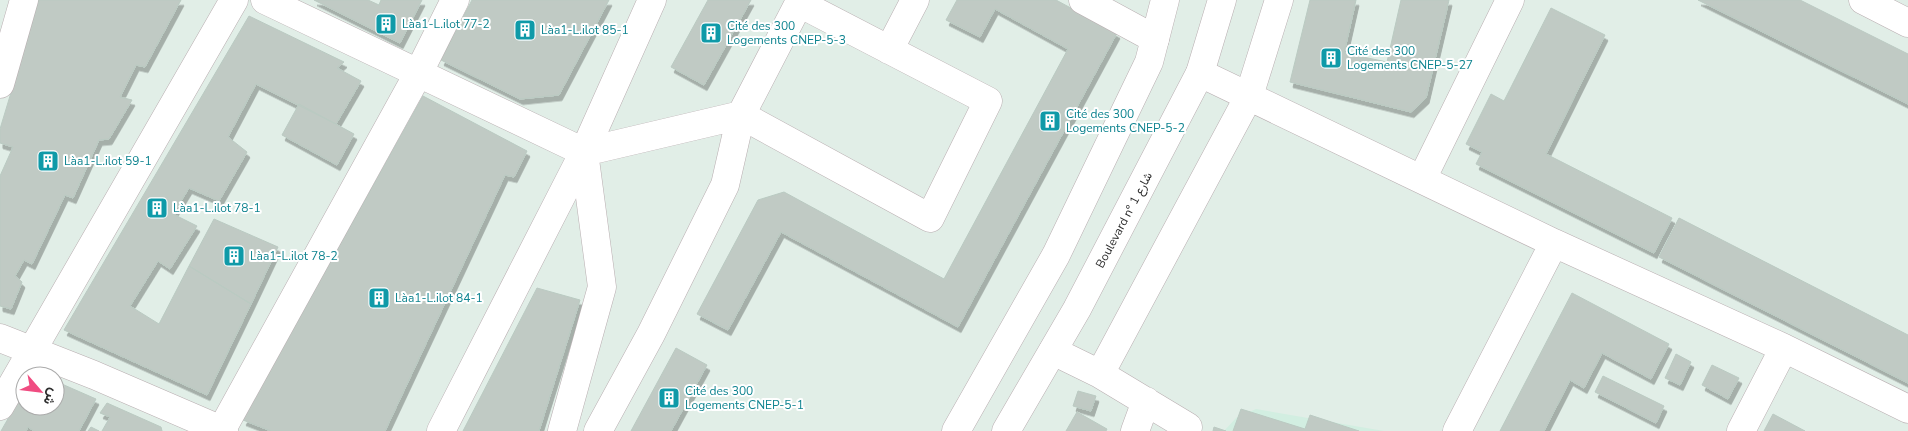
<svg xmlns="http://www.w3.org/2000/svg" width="1908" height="431" font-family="'Nunito Sans',Vazirmatn,sans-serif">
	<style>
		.education { fill: #d2eee1 }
		.building { fill: #c0cac4; stroke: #bacac2; filter: url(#shadow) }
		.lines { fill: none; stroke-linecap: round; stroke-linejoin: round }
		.street-casing { stroke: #b9aeb1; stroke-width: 29 }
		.secondary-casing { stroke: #b9aeb1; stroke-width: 29 }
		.street { stroke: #fff; stroke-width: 28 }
		.secondary { stroke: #fff; stroke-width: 28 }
		.labels { text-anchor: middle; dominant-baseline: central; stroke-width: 4; stroke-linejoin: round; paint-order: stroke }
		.culture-label { font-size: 12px; fill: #0d838f; stroke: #fff; text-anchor: start }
		.street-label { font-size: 12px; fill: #2e2e2e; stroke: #fff }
	</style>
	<defs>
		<filter id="shadow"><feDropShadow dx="3" dy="5.5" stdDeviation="0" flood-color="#0004"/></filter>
	</defs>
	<rect width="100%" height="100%" fill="#e1eee7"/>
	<path class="education" d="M1256 409 1384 431H1224L1236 418Z"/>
	<path class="building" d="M39 0H181L145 67 136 65 120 97 132 100 109 139 99 140 73 198 65 195 32 264 24 260 15 276 22 282 11 309 0 306V176L13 147 0 143V129Z
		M314 0H368L379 5 381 0H422L400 43Z
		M472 0H609L559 95 520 99 441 60Z
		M708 0H751L704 85 671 67Z
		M957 0H1056L1117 33 958 327 781 232 728 330 697 314 758 200 784 192 944 279 1068 49 995 9 980 37 946 20Z
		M1310 0H1356L1344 53 1387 62 1401 0H1449L1426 98 1411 112 1290 82Z
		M1698 0H1800L1908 54V104Z
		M1551 8 1605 35 1546 154 1672 218 1654 253 1476 164 1482 152 1466 144 1491 94 1504 101Z
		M249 16 344 62 337 68 361 81 336 124 256 84 228 137 247 152 219 201 189 188 173 214 197 226 170 269 158 261 130 306 159 324 189 266 251 304 207 395 64 330Z
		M423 96 527 151 514 177 505 175 385 431H271L243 420Z
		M299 104 354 134 337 165 282 135Z
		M1679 218 1908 335V383L1659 257Z
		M214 219 278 247 251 304 189 266Z
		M537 288 580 300 539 431H463Z
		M1572 293 1669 344 1651 379 1602 353 1584 388 1570 380 1544 431H1500Z
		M676 348 707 365 671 431H631Z
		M1676 354 1691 362 1680 385 1665 378Z
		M1712 365 1739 378 1728 399 1702 385Z
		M1603 376 1664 406 1656 423 1595 392Z
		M55 381 96 399 79 431H34L28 427 26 431H1L25 389V406H55Z
		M1078 391 1096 396 1091 411 1073 406Z
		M107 403 161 427 162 431H102L110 417 100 413Z
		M1241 409 1305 429 1310 415 1359 431H1233Z
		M1077 412 1107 429 1106 431H1066Z
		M1773 414 1805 431H1764Z
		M91 427 99 431H88Z
		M1214 427 1226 431H1213Z"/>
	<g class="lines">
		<g class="street-casing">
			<path id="street" d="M265 0 584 152 741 115 930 218 988 101 799 3 741 115 725 185 651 334 598 431
				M1083 0 1155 39
				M1863 0 1908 23
				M889 50 915 0
				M1200 73 1554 243 1457 431
				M0 84 24 0
				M1422 179 1510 0
				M1554 243 1784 348
				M1053 351 1100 374
				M0 406 234 0
				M221 431 418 74 455 0
				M562 431 602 287 584 152
				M1135 431 1146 401
				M1187 431 1188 427 1100 374 1249 96 1279 0
				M1741 431 1784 348 1908 409"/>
		</g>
		<g class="secondary-casing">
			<path id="secondary" d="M0 338 94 375 224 431
				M441 431 584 152 652 0
				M956 431 1056 255 1149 62 1165 0
				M1006 431 1077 309 1200 73 1222 0"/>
		</g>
		<use href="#street" class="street"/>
		<use href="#secondary" class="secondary"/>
	</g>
	<defs>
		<g id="building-square" transform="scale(1.125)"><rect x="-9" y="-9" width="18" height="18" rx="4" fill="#0f9aa8" stroke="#fff"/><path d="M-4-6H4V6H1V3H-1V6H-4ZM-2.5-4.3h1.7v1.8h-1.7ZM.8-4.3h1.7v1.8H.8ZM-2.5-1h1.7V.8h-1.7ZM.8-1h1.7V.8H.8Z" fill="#fff"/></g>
	</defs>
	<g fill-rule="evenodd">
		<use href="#building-square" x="386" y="24"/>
		<use href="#building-square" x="525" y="30"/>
		<use href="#building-square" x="711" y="33"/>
		<use href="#building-square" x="1331" y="58"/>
		<use href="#building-square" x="1050" y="121"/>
		<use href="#building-square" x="48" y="161"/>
		<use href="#building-square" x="157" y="208"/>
		<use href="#building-square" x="234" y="256"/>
		<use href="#building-square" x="379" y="298"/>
		<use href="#building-square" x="669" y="398"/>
	</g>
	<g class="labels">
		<g class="culture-label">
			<text x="402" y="24">Làa1-L.ilot 77-2</text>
			<text x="727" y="26">Cité des 300<tspan x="727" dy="14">Logements CNEP-5-3</tspan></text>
			<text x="541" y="30">Làa1-L.ilot 85-1</text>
			<text x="1347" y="51">Cité des 300<tspan x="1347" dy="14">Logements CNEP-5-27</tspan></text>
			<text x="1066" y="114">Cité des 300<tspan x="1066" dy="14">Logements CNEP-5-2</tspan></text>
			<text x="64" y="161">Làa1-L.ilot 59-1</text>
			<text x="173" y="208">Làa1-L.ilot 78-1</text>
			<text x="250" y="256">Làa1-L.ilot 78-2</text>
			<text x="395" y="298">Làa1-L.ilot 84-1</text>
			<text x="685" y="391">Cité des 300<tspan x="685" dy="14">Logements CNEP-5-1</tspan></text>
		</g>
		<g class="street-label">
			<text transform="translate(1124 220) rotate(-62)">Boulevard n° شارع 1</text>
		</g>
	</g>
	<g transform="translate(40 391) rotate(118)"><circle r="24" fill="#ffffff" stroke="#ababab"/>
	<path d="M0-4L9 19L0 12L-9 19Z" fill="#f04c81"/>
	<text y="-8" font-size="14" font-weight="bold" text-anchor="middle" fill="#2e2e2e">ش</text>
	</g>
</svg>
